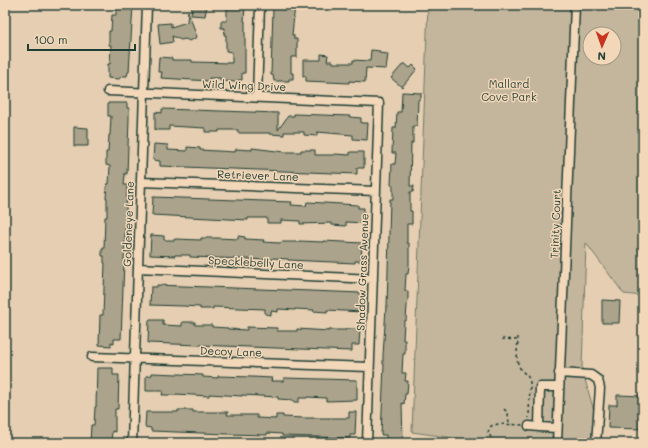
<svg xmlns="http://www.w3.org/2000/svg" width="648" height="448" font-family="Mali,sans-serif">
	<style>
		.green { fill: #c4b69c; stroke: #727a68; fill-rule: evenodd }
		.building { fill: #aba38b; stroke: #1f3d34 }
		.lines { fill: none; stroke-linecap: round; stroke-linejoin: round }
		.minor-casing { stroke: #1f3d34; stroke-width: 11 }
		.path { stroke: #1f3d34; stroke-width: 1.5; stroke-dasharray: 3 3; stroke-linecap: butt }
		.minor { stroke: #f2d7b9; stroke-width: 8 }
		.labels { text-anchor: middle; dominant-baseline: central; stroke-width: 3; stroke-linejoin: round; paint-order: stroke }
		.park-label { font-size: 11px; fill: #30493e; stroke: #f2d7b9 }
		.street-label { font-size: 11px; fill: #1f3d34; stroke: #f2d7b9 }
	</style>
	<rect width="100%" height="100%" fill="#e5ceb1"/>
	<filter id="ink" filterUnits="userSpaceOnUse"><feTurbulence type="fractalNoise" baseFrequency=".025" numOctaves="2"/><feDisplacementMap in="SourceGraphic" scale="8" xChannelSelector="R" yChannelSelector="G"/><feConvolveMatrix kernelMatrix="1 2 1 2 8 2 1 2 1" color-interpolation-filters="sRGB"/></filter>
	<g filter="url(#ink)">
		<path class="green" d="M428 5H643V296L624 294 586 243 582 369 603 443H469V440L412 432ZM590 34H614V58H590Z"/>
		<path class="building" d="M116 5H133L129 72H128L127 76H122L119 79 108 78V64H110L111 45H109V31H111L112 15H116Z
			M192 5H207L205 16 191 15Z
			M227 5H245L244 21H245V73H242V80H238V82L220 81V78H209V81L161 78 162 72H158L159 57 172 58V60H192V62L232 63V52L226 51V35H224L225 28H221V21H227Z
			M278 5H295L292 35H294V39H297V57H291V73H293V79H289V81H274L273 75H271L273 8H278Z
			M188 11 197 37 190 41 185 39 181 40 172 36 173 42 160 44 158 24 171 23V27L187 22Z
			M371 50 380 51 379 53 388 54 386 69 366 68 365 82 349 81V83L306 81V76H303V60H321V54L328 55 327 61H333V63H353V60L370 61Z
			M404 63 410 68 413 65 417 69 402 87 391 78Z
			M402 92 421 93V98L418 100 417 126H413V143H411L410 186H414L413 192H410V211H412V224H407V243H409V265L408 274H406L405 291H408V300L407 305 406 321H404L403 340H405V354H403L402 373H406L405 381H408L407 394H405L404 404 402 403 403 443H386V435H381L384 364H383V356L386 307H387L390 199H393V185H391L392 164H395L396 153H392L393 128H396L397 112H401Z
			M108 103H127V108H129V119L127 174 125 173 124 185H127L121 339H114V343L111 342V346L99 345 100 315H103L105 263H104V256H102V249H104L105 217H107V198H106L107 184H109L110 166 106 165V152H108L109 135H110L111 116H108Z
			M162 109 278 113V130L288 116H294V114L350 116V117L361 118V123H368L367 140 353 139V135L317 132V136L304 135V132H284V135L270 134V133H238V130H219V132H205V128L169 126V130H155V112L162 113Z
			M74 127 88 128V146H74Z
			M154 144 168 145V150L187 151V147L200 148V150L235 152 236 149 252 150V148L285 152H301V150H315V155H334V154L350 155V152H364V168H357V174L160 166V161L153 160Z
			M153 197 292 202 291 205 306 206 307 202 358 205V208H364L363 223 346 222V226L332 225V223L300 224V221L281 220V223H267V218H248V220L152 215Z
			M151 235 164 236V240H175V239L201 240V238H217L238 239V236L245 237V239L264 240 263 242 279 243 283 242H299V241L323 242V241L362 243 361 261H355V263L288 260V259L273 258 272 260 190 257V255H175V256L150 255Z
			M157 285 361 293V312L327 310V312L313 311 314 310 295 309V310L278 309V312L271 311V315L265 314V309L213 307V309H200V307L183 306 150 305 151 287H157Z
			M602 300 620 301 619 323H602Z
			M149 320H163V325L182 326V322H195V325H212V327L228 328V329L247 330V327L277 328V331H297V329L329 331V330H346V329H360L359 345H352V351L148 343Z
			M97 368H113V375H119L118 409H115V432L112 431 111 443H90L91 425H94L95 407H96Z
			M152 373 203 375V377L218 378V376L252 377 272 378 271 381H283L284 378 357 380V400L326 401V398L307 397V398H299V402H293V400L278 399V397L242 395V396L209 394V396L176 394V395H162L163 391H146V376L152 375Z
			M617 395 643 396V429L608 428 609 405H617Z
			M178 410H193V412H228L227 415H257V418L276 419V415H283V417L304 418H349V412H356L355 435H350V438L282 436V434L267 433V435L227 434 151 431V428L145 427 146 412H178Z"/>
		<g class="lines">
			<g class="minor-casing">
				<path id="minor" d="M108 91 379 103 367 443
					M257 97 260 5
					M141 182 376 191
					M138 268 373 279
					M92 357 369 367
					M559 373 591 375 598 380 600 388 596 443
					M529 426 539 427
					M557 428 539 427 540 387H559
					M132 443 147 5
					M557 443 575 5"/>
			</g>
			<path class="path" d="M518 337C518 346 515 361 520 368 523 373 528 375 530 381L529 418
				M502 339 518 340
				M504 409 508 413 509 424
				M494 443 488 432 491 426 498 424 523 425"/>
			<use href="#minor" class="minor"/>
		</g>
	</g>
	<g class="labels">
		<g class="park-label">
			<text x="509" y="83">Mallard<tspan x="509" dy="13">Cove Park</tspan></text>
		</g>
		<g class="street-label">
			<text transform="translate(244 85) rotate(2)">Wild Wing Drive</text>
			<text transform="translate(258 175) rotate(2)">Retriever Lane</text>
			<text transform="translate(128 224) rotate(-88)">Goldeneye Lane</text>
			<text transform="translate(555 224) rotate(-88)">Trinity Court</text>
			<text transform="translate(256 262) rotate(3)">Specklebelly Lane</text>
			<text transform="translate(362 272) rotate(-88)">Shadow Grass Avenue</text>
			<text transform="translate(231 351) rotate(2)">Decoy Lane</text>
		</g>
	</g>
	<rect width="648" height="448" fill="none" stroke="#f2d7b9" stroke-width="20"/>
	<rect x="10" y="10" width="628" height="428" fill="none" stroke="#1f3d34" stroke-width="1.5" filter="url(#ink)"/>
	<g transform="translate(602 46) rotate(182)"><circle r="19" fill="#f2d7b9" stroke="#9e9984"/>
	<path d="M0-3L7 15L0 10L-7 15Z" fill="#c8321e"/>
	<text y="-6" font-size="11" font-weight="bold" text-anchor="middle" fill="#1f3d34">N</text>
	</g>
	<path d="M28 44v6h107v-6" fill="none" stroke="#1f3d34" stroke-width="2"/>
	<text x="34" y="44" font-size="12" fill="#1f3d34" stroke="#f2d7b9" stroke-width="3" paint-order="stroke">100 m</text>
</svg>
